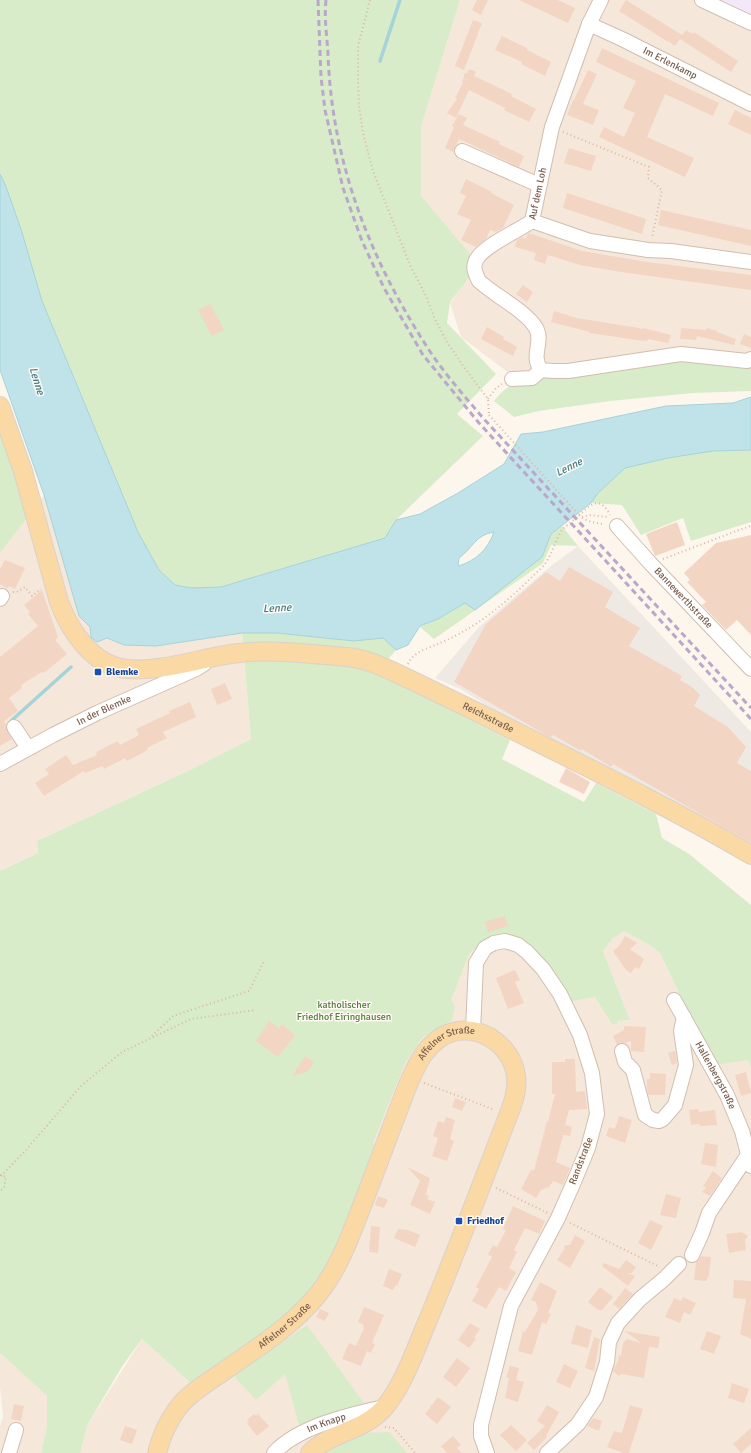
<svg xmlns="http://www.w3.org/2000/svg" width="751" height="1453" font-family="Signika,sans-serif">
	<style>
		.residential { fill: #f5e8da }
		.industrial { fill: #efe9e4 }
		.education { fill: #f3e8fa }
		.green { fill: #d8ecc9 }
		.water { fill: #bfe3e8; stroke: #a5d3da; fill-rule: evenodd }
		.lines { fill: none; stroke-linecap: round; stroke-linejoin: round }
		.stream { stroke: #a5d3da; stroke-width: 3.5 }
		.building { fill: #f3d5c3 }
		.minor-casing { stroke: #d1beb0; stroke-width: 16 }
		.major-casing { stroke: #dad1cd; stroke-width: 20 }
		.path { stroke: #d9b8a5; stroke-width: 2; stroke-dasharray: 1 3; stroke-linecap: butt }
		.minor { stroke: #fff; stroke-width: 14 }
		.major { stroke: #fbd9a5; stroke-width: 18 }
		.rail { stroke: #b9a8c9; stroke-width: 3; stroke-dasharray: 6 4; stroke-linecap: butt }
		.path-bridge { stroke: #d9b8a5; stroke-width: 2; stroke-dasharray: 1 3; stroke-linecap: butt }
		.transit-dot { fill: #1a4fb4; stroke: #fffaf3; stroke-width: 1.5 }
		.labels { text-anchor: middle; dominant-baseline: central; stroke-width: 3; stroke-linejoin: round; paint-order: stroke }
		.street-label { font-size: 10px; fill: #7a5c4d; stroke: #fffaf3 }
		.transit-label { font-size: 10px; font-weight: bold; fill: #164399; stroke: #fffaf3; text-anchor: start }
		.park-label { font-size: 10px; fill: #537a41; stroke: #fffaf3 }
		.water-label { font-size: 11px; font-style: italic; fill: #437c86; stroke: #fffaf3 }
	</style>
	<rect width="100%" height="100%" fill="#fdf6ec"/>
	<path class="residential" d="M460 0H751V357L530 375 509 373 461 337 450 303 470 275 421 196V127Z
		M44 495 79 616 90 627 91 637 107 638 124 645 156 646 242 633 251 739 192 769 37 841 38 853 0 871V553Z
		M623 930 648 944 660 953 680 995V999L748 1060 751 1068V1453H80L88 1424 142 1339 194 1386 378 1147 224 1034 470 953 486 939 496 936 532 946 543 958 595 997 612 1023 617 1024V1021L630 1020 603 951 613 938Z
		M0 1353 47 1396V1426L41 1453H0V1426L3 1416 0 1387Z"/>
	<path class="industrial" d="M578 546 751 732V845L638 782 512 721 460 689 435 678 479 627 551 566Z"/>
	<path class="education" d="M714 0H751V18Z"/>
	<path class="green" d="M0 0H460L421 127V196L470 254 471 275 450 302 447 323 496 374 457 414 483 436 396 520 385 538 221 587 191 588 175 585 159 570 138 532 42 301 21 229 5 184 0 174Z
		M682 361 751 363V391L693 393 610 401 539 411 514 417 494 401C509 383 512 384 534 386L542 378Z
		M0 416 30 514 0 553Z
		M751 450V522L691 541 683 518 641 535 622 505 591 503 597 494 625 468 668 458 713 451Z
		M562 526 578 546 551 545 543 563 434 639 420 627 438 619 542 557 551 534Z
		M242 633H277L354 641 383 638 396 650 377 672 510 740 502 759 584 802 596 783 656 814 662 838 689 854 751 905V1068L748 1060 715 1065 680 999V995L660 953 648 944 624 931 613 938 603 951 630 1020 617 1021V1024H612L595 997 572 1001 543 958 532 946 496 936 486 939 469 954 451 1000 455 1006 452 1020 444 1026 423 1037 405 1063 373 1143 378 1147 341 1245 300 1306 194 1386 142 1339 123 1365 88 1424 80 1453H41L47 1426V1396L0 1353V871L38 853 37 841 192 769 251 739Z
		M307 1325 364 1403 299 1425 285 1374 256 1400 234 1376Z
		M389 1432 407 1453H323L364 1433Z"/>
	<path class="water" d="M0 174 5 184 21 229 42 301 138 532 159 570 175 585 191 588 221 587 385 538 396 520 420 514 458 493 504 464 521 434 543 432 666 406 733 403 751 397V450L713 451 668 458 625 468 597 494 591 503 551 534 542 557 475 610 465 603 438 619 420 626 408 645 396 650 383 638 354 641 277 633H242L156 646 124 645 107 638 97 642 91 637 90 627 79 616 44 495 0 370ZM494 532C488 549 476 561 458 566L459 558C473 548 475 535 494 532Z"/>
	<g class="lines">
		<path class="stream" d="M380 61 400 0
			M12 720 71 667"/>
	</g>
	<path class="building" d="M477 0H488L481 15 472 10Z
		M519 0H558L575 8 568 23Z
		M626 0 682 35 686 30 693 34 694 32 738 61 731 72 680 39 675 46 668 41V42L619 11Z
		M473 20 482 23 464 70 455 66Z
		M502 36 527 48V50L551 62 545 76 521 64 522 62 495 50Z
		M602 48 719 103 713 116 665 94 647 137 694 158 685 177 599 137 604 127 624 137 635 113 623 108 636 81 596 62Z
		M469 69 476 72 474 76 512 94 511 96 536 109 529 122 504 110 505 108 469 90 456 118 447 113 457 99 455 98 463 83 462 82 465 73H467Z
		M588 70 597 74 583 104 599 110 593 125 567 115 573 100H574Z
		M735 110 751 118V135L728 124Z
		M459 114 467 118 463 125 500 142 499 144 524 156 519 167 459 139 453 152 445 148 454 127 452 126Z
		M569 148 596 156 591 171 564 163Z
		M466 179 492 192 491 193 514 205 503 228 496 232 490 230 486 239 476 247 461 240 471 220 457 214 466 196 460 193Z
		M567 193 646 219 642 234 563 208Z
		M661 210 751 230V246L658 225Z
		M529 233 582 251 647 262 751 275V290L621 272 580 265 548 255 545 264 534 260 536 253 515 247 517 240 522 237 525 239Z
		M523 285 533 292 527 302 516 294Z
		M210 304 224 330 212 336 198 310Z
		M554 311 577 318 633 327 643 329V328L671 335 668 343 648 339 647 341 637 340 589 333 590 332 551 322Z
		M487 327 504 337 503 339 517 347 513 356 481 339Z
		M681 328 706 330 707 328 718 331 717 332 736 339 734 345 697 336 696 340 680 339Z
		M744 334 751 337V348L740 344Z
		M677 522 685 545 655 556 646 534Z
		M751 535V635L737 620 726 630 702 605 706 602 687 582 690 580 684 573 716 543Z
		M5 560 25 568 15 589 9 586 7 588 0 584V569Z
		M569 567 613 592 605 607 640 628 629 646 682 676 680 680 692 687 700 695 694 706 728 727 746 747 737 763 751 771V843L613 764 611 767 582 749 581 751 553 735 551 737 548 736 454 682 486 624 546 572 560 581Z
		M42 590 58 637 55 640 67 654 44 673 42 672 21 685 22 688 9 698 18 711 4 721 6 724 7 731 12 739 0 746V657L38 626 28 614 30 612 24 605Z
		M225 683 232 699 217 705 211 689Z
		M190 702 196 717 163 732 167 738 147 748 148 750 127 761 125 758 104 769 103 766 85 773 84 771 44 796 35 783 49 774 45 769 66 755 73 765 97 755 96 752 118 741 120 745 139 735 136 729 170 713 169 711Z
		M566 768 590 782 584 794 559 782Z
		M505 916 508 926 488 932 485 922Z
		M625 936 637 943 630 949 644 959 639 969 635 967 631 973 626 970 613 951 619 946Z
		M515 970 520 980 515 982 524 1003 508 1009 496 978Z
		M269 1021 279 1028 282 1024 295 1035 278 1057 256 1041Z
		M624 1026 646 1027 644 1052 631 1051V1041L625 1043H620L617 1045 613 1036 624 1030Z
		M675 1051 677 1063 672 1065 668 1053Z
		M305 1056 314 1062 307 1072 292 1076Z
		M565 1059H575L576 1092 585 1091 587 1109 569 1110 565 1125 572 1127 570 1136 563 1135 556 1162 570 1168 563 1185 553 1181 549 1187 541 1190 536 1198 521 1189 531 1170 534 1171 547 1121 548 1122 555 1094H552V1062H565Z
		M746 1072 751 1093 741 1096 735 1075Z
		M650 1073 666 1074 665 1095H648L647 1088V1079H650Z
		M455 1098 466 1102 462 1111 452 1107Z
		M698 1109 699 1112 715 1110 717 1125 704 1126H700L699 1124 691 1125 689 1110Z
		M619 1116 632 1120 625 1143 606 1136 609 1127 615 1129Z
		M446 1117 455 1120 450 1139 454 1141 447 1161 432 1156 438 1138 433 1136 438 1121 444 1123Z
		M705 1143 718 1145 716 1167 701 1164Z
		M407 1167 430 1178 426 1195 429 1196 427 1199 435 1202 430 1214 410 1205 420 1181Z
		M713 1171 722 1178 710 1196 702 1192 706 1187 703 1186Z
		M666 1194 681 1198 676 1218 660 1215Z
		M378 1196 388 1200 384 1208 375 1205Z
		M513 1206 545 1221 539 1234 525 1228 514 1250 517 1252 509 1268 516 1272 506 1291 499 1287 486 1309 472 1301 479 1289 476 1287 492 1257 488 1254 493 1245 497 1247 506 1230 503 1229Z
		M650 1220 663 1226 651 1250 638 1243Z
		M371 1226 380 1227 378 1253 369 1252Z
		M398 1229 408 1230 420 1235 415 1247 394 1238Z
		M742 1232 748 1236 745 1240 746 1250 729 1253 726 1234Z
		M575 1235 585 1241 570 1268 557 1260 563 1251H564L565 1245H570Z
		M701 1256 711 1257 709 1275 706 1281 694 1280 696 1262Z
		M626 1260 636 1267 632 1273H627L635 1276 628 1286 602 1266 604 1263 619 1269Z
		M389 1269 402 1274 397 1286 396 1285 393 1290 383 1286Z
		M734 1280 751 1281V1339L740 1334 746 1299 733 1298Z
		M540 1282 557 1291 548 1313 551 1314 546 1324 542 1322 532 1355 518 1351 523 1331 525 1332 538 1310 536 1302 531 1300Z
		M600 1287 613 1297 602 1310H598L588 1302Z
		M625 1288 633 1294 619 1309 613 1304Z
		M683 1297 696 1303 690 1315 684 1312 680 1323 665 1317 674 1298 681 1301Z
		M364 1307 384 1315 372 1343 375 1344 371 1353 367 1351 361 1366 342 1359 349 1343 356 1346 364 1328 363 1327 364 1325 358 1322Z
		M320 1309 329 1313 325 1321 316 1317Z
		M470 1323 480 1329 474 1338 476 1339 469 1348 458 1340Z
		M576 1325 592 1330 588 1348 571 1344Z
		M625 1331 660 1337 658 1348 649 1347 644 1378 621 1374 619 1376 613 1371 618 1361 619 1355 621 1356 623 1343 627 1339 641 1343Z
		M707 1331 721 1336 714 1354 700 1349Z
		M594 1337 600 1339 594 1371 585 1368Z
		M457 1358 470 1368 456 1387 443 1377Z
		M564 1364 578 1371 570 1388 556 1382Z
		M510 1366 519 1368 516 1380 524 1382 518 1402 505 1398 509 1378 506 1377Z
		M732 1383 749 1389 744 1403 728 1398Z
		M438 1397 451 1407 437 1424 425 1414Z
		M14 1404 24 1406 21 1421 11 1419Z
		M547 1405 559 1412 546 1436 547 1437 534 1450 527 1443 545 1426 537 1421Z
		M630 1405 643 1409 629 1453H623L607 1447 614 1431 622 1433Z
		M254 1414 256 1416 258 1414 269 1426 257 1436 247 1423 249 1421 247 1420Z
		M593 1418 602 1421 599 1431 587 1426Z
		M511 1425 527 1440 516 1451 500 1435Z
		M125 1426 137 1430 132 1444 120 1440Z
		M751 1428V1444L741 1453 733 1444Z
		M453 1436 461 1445 457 1448 462 1453H447L441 1446Z"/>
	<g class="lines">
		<g class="minor-casing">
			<g id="minor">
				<path d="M702 0 751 23"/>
				<path id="s1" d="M589 24 622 39 751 104"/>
				<path d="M462 151 539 185"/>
				<path d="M532 221C519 231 479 247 475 263 473 269 476 275 479 281 495 296 525 310 536 328 544 342 530 355 541 370L553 371H568L681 354 747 361 751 359"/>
				<path id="s2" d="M532 221 552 127 589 24 601 0"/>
				<path d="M532 221 590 241 648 250 671 251 751 262"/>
				<path d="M512 379 532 378 541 370"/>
				<path id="s3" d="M617 526 651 564 751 669"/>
				<path d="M0 599 2 596"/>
				<path d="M14 727 28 748"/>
				<path id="s4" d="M0 764 53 735 97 713 196 669 204 664 206 659"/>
				<path id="s5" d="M674 1000 727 1095 742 1131 751 1166"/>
				<path d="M473 1031 476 963 485 948 494 943 505 941 518 945 527 952 543 969 560 994 580 1035 592 1073 597 1114 588 1148 573 1184 558 1218 511 1306 481 1425V1436L487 1453"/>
				<path d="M622 1051 625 1062 633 1070 645 1115 653 1120 659 1121 663 1119 675 1105 686 1065 681 1031 684 1017"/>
				<path d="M692 1255 702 1233 709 1213 748 1155"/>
				<path d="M9 1453 16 1430"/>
				<path id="s6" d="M274 1453C297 1427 351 1414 384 1407"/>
				<path d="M547 1453 578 1424 596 1397 607 1362 609 1342 618 1323 640 1299 664 1279 679 1264"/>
			</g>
		</g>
		<g class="major-casing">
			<g id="major">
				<path id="s7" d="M0 406 23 471 59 602C70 631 93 666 127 669 165 672 202 657 239 653 275 649 312 654 347 657 370 659 389 670 409 679 432 690 456 702 479 713 570 759 663 803 751 855"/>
				<path id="s8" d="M157 1453C161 1437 167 1423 177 1409 189 1393 207 1383 224 1371 257 1348 294 1325 319 1293 341 1265 352 1231 365 1198 379 1161 393 1124 407 1087 415 1068 424 1047 443 1036 474 1019 512 1043 516 1076 518 1088 514 1100 510 1111 482 1183 455 1256 425 1327 415 1351 402 1388 384 1408 364 1431 331 1432 310 1453"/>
			</g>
		</g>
		<path class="path" d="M370 0 358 46V81L359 106 363 133 373 171 410 265 425 294 435 319 447 342 466 370 488 399 489 415
			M563 132 649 167 648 178 662 190 652 238
			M488 399 496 388 502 384
			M579 515C587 522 595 523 604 524
			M582 517 589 515 608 517
			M663 559 739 530 751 526
			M13 592H17L25 587 32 596 41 589
			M408 664C414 651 429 648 440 643 476 628 506 603 533 576 537 572 541 569 544 565 552 555 555 541 562 530 566 526 571 522 576 518 588 507 599 493 610 515
			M152 1036 173 1016 249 991 264 961
			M424 1083 495 1110
			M0 1175 6 1177 4 1188 0 1191
			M1 1176 26 1150 81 1086 122 1052 191 1019 256 1010
			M496 1188 548 1213
			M570 1223 660 1267
			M385 1427 394 1428 415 1453"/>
		<use href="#minor" class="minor"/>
		<use href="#major" class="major"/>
		<path class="rail" d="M318 0 321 77 325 110 343 188 362 241 384 288 423 355 479 423 751 719
			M326 0C324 18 327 36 328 54 332 164 370 259 429 350 445 374 465 397 484 419L751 708"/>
		<path class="path-bridge" d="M489 415 579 515"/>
	</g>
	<g class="transit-dot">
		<rect x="94" y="668" width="8" height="8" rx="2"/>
		<rect x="455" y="1217" width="8" height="8" rx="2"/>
	</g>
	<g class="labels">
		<g class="street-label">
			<text stroke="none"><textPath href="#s1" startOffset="90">Im Erlenkamp</textPath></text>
			<text stroke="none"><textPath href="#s2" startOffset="28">Auf dem Loh</textPath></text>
			<text stroke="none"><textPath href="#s3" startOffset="98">Bannewerthstraße</textPath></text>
			<text stroke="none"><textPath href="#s4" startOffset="117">In der Blemke</textPath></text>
			<text stroke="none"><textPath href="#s7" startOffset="681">Reichsstraße</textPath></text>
			<text stroke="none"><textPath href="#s8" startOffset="521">Affelner Straße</textPath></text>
			<text stroke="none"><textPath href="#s5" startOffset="86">Hallenbergstraße</textPath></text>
			<text transform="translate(581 1161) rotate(-69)">Randstraße</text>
			<text stroke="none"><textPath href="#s8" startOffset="185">Affelner Straße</textPath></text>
			<text stroke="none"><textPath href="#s6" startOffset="61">Im Knapp</textPath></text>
		</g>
		<g class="transit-label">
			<text x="106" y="672">Blemke</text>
			<text x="467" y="1221">Friedhof</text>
		</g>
		<g class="park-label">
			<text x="344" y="1005">katholischer<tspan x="344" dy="12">Friedhof Eiringhausen</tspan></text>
		</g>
		<g class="water-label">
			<text transform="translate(37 381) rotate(73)">Lenne</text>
			<text transform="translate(569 467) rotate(-27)">Lenne</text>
			<text transform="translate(277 608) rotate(-3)">Lenne</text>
		</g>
	</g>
</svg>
